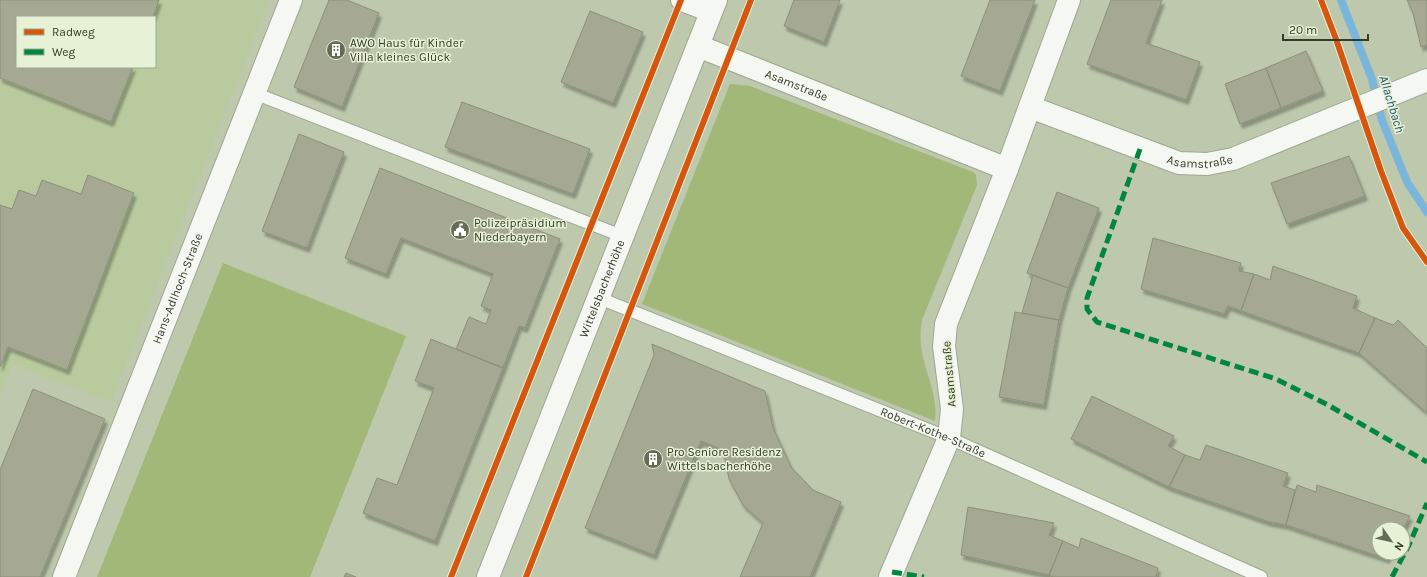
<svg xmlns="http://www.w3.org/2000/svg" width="1427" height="577" font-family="Karla,sans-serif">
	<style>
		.built { fill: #b9cb9e; fill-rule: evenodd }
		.green { fill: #a1b879 }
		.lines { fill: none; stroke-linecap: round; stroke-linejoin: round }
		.stream { stroke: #7ab6dc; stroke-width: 8 }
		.building { fill: #a5a992; stroke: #8c8f79; filter: url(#shadow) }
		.service-casing { stroke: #9fa792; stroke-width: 14 }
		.minor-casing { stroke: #9fa792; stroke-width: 24 }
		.tertiary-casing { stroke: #9fa792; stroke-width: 24 }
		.service { stroke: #f5f7f3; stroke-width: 12 }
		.minor { stroke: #f5f7f3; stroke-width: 22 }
		.tertiary { stroke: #f5f7f3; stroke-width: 22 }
		.quiet { stroke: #00873e; stroke-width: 5; stroke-dasharray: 10 5; stroke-linecap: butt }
		.cycleway-casing { stroke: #e6f1d6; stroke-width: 8 }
		.cycleway { stroke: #d6560f; stroke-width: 6 }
		.labels { text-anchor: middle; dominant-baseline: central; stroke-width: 3; stroke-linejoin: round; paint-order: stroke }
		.poi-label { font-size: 12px; fill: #323b26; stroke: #e6f1d6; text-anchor: start }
		.street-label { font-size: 12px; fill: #323b26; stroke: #e6f1d6 }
		.water-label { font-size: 13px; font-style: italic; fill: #295476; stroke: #e6f1d6 }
	</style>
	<defs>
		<filter id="shadow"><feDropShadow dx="2.5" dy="4.5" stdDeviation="1" flood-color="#0004"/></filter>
	</defs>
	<rect width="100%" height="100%" fill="#bdc8ac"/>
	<path class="built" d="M0 0H269L111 402 13 364 0 396ZM17 17H155V67H17Z"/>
	<path class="green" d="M730 84 750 86 973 172 976 175 977 185 922 320C914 360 939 384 935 421L642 304Z
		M223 263 406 336 310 577H97Z"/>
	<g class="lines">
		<path class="stream" d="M1341 0 1372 79 1382 120 1407 182 1427 212"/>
	</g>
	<path class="building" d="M0 0H159L153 17H17V67H133L111 122 0 78Z
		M329 0H347L379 13 342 107 294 87Z
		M794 0H840L824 42 784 26Z
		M990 0H1035L1000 91 961 76Z
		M1111 0H1162L1146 43 1200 62 1186 100 1087 64Z
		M1407 0H1427V44L1421 47 1413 13Z
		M590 11 643 32 613 103 561 82Z
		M1306 51 1323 91 1281 108 1266 68Z
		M1266 68 1281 108 1240 124 1225 84Z
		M462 102 590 149 573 194 445 147Z
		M299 134 344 152 307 248 262 231Z
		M1349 156 1365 196 1287 224 1271 183Z
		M380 168 560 239 525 328 519 326 503 368 456 349 469 317 486 324 491 310 481 306 493 274 401 238 386 274 345 258Z
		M88 175 134 193 67 370 8 347 0 367V205L12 209 19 190 36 196 42 180 81 194Z
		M1057 192 1099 208 1068 288 1027 273Z
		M1153 238 1241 263 1239 271 1254 274 1241 311 1228 306 1224 314 1141 289Z
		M1273 266 1357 296 1353 308 1375 318 1359 353 1241 311 1254 274 1270 280Z
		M1033 275 1068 288 1059 320 1022 313Z
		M1015 312 1059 320 1044 405 999 397Z
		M1375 318 1393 325 1398 320 1427 348V413L1359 353Z
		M431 339 503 368 435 541 363 513 377 478 397 485 434 388 415 381Z
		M652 344 765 391 773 428 791 467 813 490 841 502 810 577H740L763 523 743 505 729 479 723 450 701 441 654 555 585 528 654 355Z
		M33 389 105 419 40 577H0V470Z
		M1092 396 1174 436 1168 446 1185 455 1169 487 1071 439Z
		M1206 445 1288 473 1283 486 1295 490 1286 525 1269 522 1169 487 1185 455 1200 460Z
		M1297 485 1316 492 1317 485 1410 516 1403 529H1379V553H1390L1387 559 1286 525Z
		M968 507 1054 523 1049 535 1063 541 1049 575 961 555Z
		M1081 538 1158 568 1156 577H1053L1049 575 1063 541 1079 548Z
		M346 573 356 577H344Z"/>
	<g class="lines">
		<g class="service-casing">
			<g id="service">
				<path d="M254 93 622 236"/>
				<path id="s1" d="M599 298 949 438 1261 577"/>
			</g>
		</g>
		<g class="minor-casing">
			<g id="minor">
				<path d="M682 0 711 11"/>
				<path id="s2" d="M698 46 1007 169"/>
				<path id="s3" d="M1030 107 1179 163 1207 164 1233 159 1427 80"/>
				<path id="s4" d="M64 577 291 0"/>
				<path d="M890 577 949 438 952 409 944 346 946 324 1007 169 1069 0"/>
			</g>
		</g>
		<g class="tertiary-casing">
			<g id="tertiary">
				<path id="s5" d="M488 577 716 0"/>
			</g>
		</g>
		<use href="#service" class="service"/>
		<use href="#minor" class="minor"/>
		<use href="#tertiary" class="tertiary"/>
		<path class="quiet" d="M1140 149 1087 298V309L1097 322 1276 379 1328 405 1427 462
			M892 572 924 577
			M1392 577 1409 545 1427 503"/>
		<g class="cycleway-casing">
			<path id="cycleway" d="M1321 0 1336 39 1381 171 1403 228 1427 262
				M451 577 681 0
				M526 577 751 0"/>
		</g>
		<use href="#cycleway" class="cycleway"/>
	</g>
	<defs>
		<g id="building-disc" transform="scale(1)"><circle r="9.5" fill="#636c55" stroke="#e6f1d6"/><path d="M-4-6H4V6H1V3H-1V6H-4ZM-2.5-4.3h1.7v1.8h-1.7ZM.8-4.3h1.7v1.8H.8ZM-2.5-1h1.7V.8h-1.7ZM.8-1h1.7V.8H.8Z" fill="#fff"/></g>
		<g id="civic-disc" transform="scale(1)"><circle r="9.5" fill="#636c55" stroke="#e6f1d6"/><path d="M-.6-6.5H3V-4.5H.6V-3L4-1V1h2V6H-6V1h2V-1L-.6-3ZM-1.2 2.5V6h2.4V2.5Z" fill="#fff"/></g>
	</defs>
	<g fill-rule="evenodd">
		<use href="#building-disc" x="336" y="50"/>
		<use href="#civic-disc" x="460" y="230"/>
		<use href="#building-disc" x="653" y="459"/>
	</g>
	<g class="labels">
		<g class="poi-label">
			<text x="350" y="43">AWO Haus für Kinder<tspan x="350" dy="14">Villa kleines Glück</tspan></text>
			<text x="474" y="223">Polizeipräsidium<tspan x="474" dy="14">Niederbayern</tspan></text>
			<text x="667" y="452">Pro Seniore Residenz<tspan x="667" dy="14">Wittelsbacherhöhe</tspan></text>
		</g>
		<g class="street-label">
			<text stroke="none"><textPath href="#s2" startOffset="106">Asamstraße</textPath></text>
			<text stroke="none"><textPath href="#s3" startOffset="180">Asamstraße</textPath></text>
			<text stroke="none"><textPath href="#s4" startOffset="310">Hans-Adlhoch-Straße</textPath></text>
			<text stroke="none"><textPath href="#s5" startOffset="310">Wittelsbacherhöhe</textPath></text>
			<text transform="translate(949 374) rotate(-95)">Asamstraße</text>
			<text stroke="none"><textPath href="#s1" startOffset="360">Robert-Kothe-Straße</textPath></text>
		</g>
		<g class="water-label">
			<text transform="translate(1392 104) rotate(73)">Allachbach</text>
		</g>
	</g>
	<rect x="16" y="16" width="140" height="52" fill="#e6f1d6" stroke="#9ea890"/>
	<rect x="24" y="29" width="20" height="6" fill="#d6560f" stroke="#9ea890"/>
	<text x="52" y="36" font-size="12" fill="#323b26">Radweg</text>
	<rect x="24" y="49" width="20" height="6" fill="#00873e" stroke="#9ea890"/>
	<text x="52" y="56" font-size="12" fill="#323b26">Weg</text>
	<g transform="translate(1391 541) rotate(124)"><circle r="19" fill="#e6f1d6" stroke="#9ea890"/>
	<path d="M0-3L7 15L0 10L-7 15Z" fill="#636c55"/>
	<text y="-6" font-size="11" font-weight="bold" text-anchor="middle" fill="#323b26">N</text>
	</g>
	<path d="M1283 34v6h85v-6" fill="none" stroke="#323b26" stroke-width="2"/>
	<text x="1289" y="34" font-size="12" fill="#323b26" stroke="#e6f1d6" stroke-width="3" paint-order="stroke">20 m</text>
</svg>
